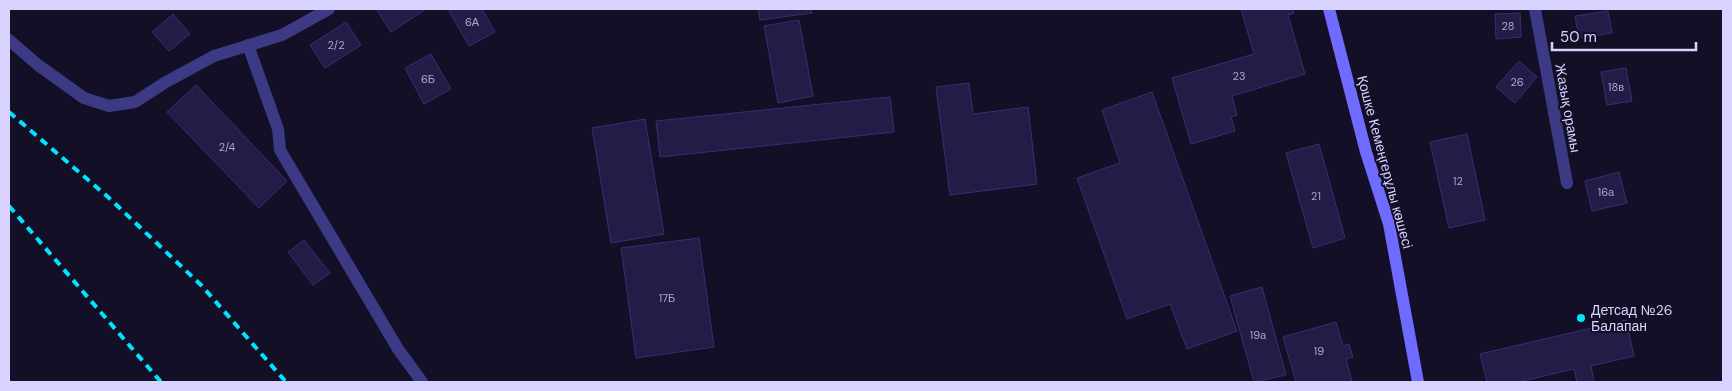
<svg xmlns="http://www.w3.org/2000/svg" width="1732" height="391" font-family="'DM Sans',sans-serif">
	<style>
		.building { fill: #241b47; stroke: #3b2d73 }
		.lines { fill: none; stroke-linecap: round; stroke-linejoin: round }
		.street { stroke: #3d3a85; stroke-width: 12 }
		.secondary { stroke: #6f6bff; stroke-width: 12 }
		.rail { stroke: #00e5ff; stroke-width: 4; stroke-dasharray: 8 6; stroke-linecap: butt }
		.poi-dot { fill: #00e5ff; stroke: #130f26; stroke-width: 2 }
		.labels { text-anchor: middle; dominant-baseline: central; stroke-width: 4; stroke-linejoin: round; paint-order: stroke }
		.number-label { font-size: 11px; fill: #aca6d1 }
		.street-label { font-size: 14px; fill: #d9d4ff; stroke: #130f26 }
		.poi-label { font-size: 14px; fill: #d9d4ff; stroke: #130f26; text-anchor: start }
	</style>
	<rect width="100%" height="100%" fill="#130f26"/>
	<path class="building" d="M376 9H426L391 32Z
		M454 9H482L495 32 469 46 449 11Z
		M758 9H811L812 13 760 20Z
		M1241 9H1293L1294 13 1288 15 1305 74 1232 96 1237 115 1231 117 1235 131 1191 144 1172 78 1254 54Z
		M1608 11 1612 33 1579 38 1575 16Z
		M1520 13 1521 37 1496 39 1495 14Z
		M173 14 190 34 169 51 152 32Z
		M799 20 813 96 778 103 764 26Z
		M346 22 361 45 325 68 310 45Z
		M431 54 451 89 424 104 405 68Z
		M1519 61 1537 77 1515 103 1496 87Z
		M1626 68 1632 101 1607 105 1601 72Z
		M969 83 973 114 1028 107 1037 184 950 195 936 87Z
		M196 85 287 181 259 208 167 112Z
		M1152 92 1237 331 1187 349 1170 304 1127 319 1077 178 1120 163 1102 110Z
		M890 97 894 132 660 157 656 121Z
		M645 119 664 234 611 243 592 128Z
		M1467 134 1485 220 1449 228 1430 142Z
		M1319 144 1345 238 1313 248 1286 153Z
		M1619 172 1627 203 1592 211 1585 181Z
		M699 238 714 347 636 358 621 248Z
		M304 240 330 273 313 285 288 252Z
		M1262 287 1286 375 1254 382 1230 296Z
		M1626 320 1634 356 1591 366 1594 382H1577L1574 369 1518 382H1487L1480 354Z
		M1336 322 1343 346 1349 344 1353 357 1346 359 1352 382H1296L1283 337Z"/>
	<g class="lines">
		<path class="street" d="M1535 9 1567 183
			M9 40 38 65 84 98 109 106 135 102 166 82 214 56 282 35 329 9
			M248 45 278 129 280 150 398 349 422 382"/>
		<path class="secondary" d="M1329 9 1366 152 1389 224 1418 382"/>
		<path class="rail" d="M9 112 108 197 202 286 286 382
			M9 206 161 382"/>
	</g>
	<circle class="poi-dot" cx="1581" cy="318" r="5"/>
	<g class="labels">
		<g class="number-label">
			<text x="472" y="22">6А</text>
			<text x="1508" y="26">28</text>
			<text x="336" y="45">2/2</text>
			<text x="1239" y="76">23</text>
			<text x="428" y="79">6Б</text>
			<text x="1517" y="82">26</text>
			<text x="1616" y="87">18в</text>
			<text x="227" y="147">2/4</text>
			<text x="1458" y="181">12</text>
			<text x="1606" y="192">16а</text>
			<text x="1316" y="196">21</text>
			<text x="667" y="298">17Б</text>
			<text x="1258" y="335">19а</text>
			<text x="1319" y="351">19</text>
		</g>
		<g class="street-label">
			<text transform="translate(1568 108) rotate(80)">Жазық орамы</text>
			<text transform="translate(1385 162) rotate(75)">Қошке Кемеңгерұлы көшесі</text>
		</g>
		<g class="poi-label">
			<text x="1591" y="310">Детсад №26<tspan x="1591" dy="16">Балапан</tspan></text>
		</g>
	</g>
	<rect width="1732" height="391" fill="none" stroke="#d9d4ff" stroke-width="20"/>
	<path d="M1552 42v8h144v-8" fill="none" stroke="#d9d4ff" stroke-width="2.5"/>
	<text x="1560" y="42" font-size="15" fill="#d9d4ff" stroke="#130f26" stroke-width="4" paint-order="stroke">50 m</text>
</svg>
